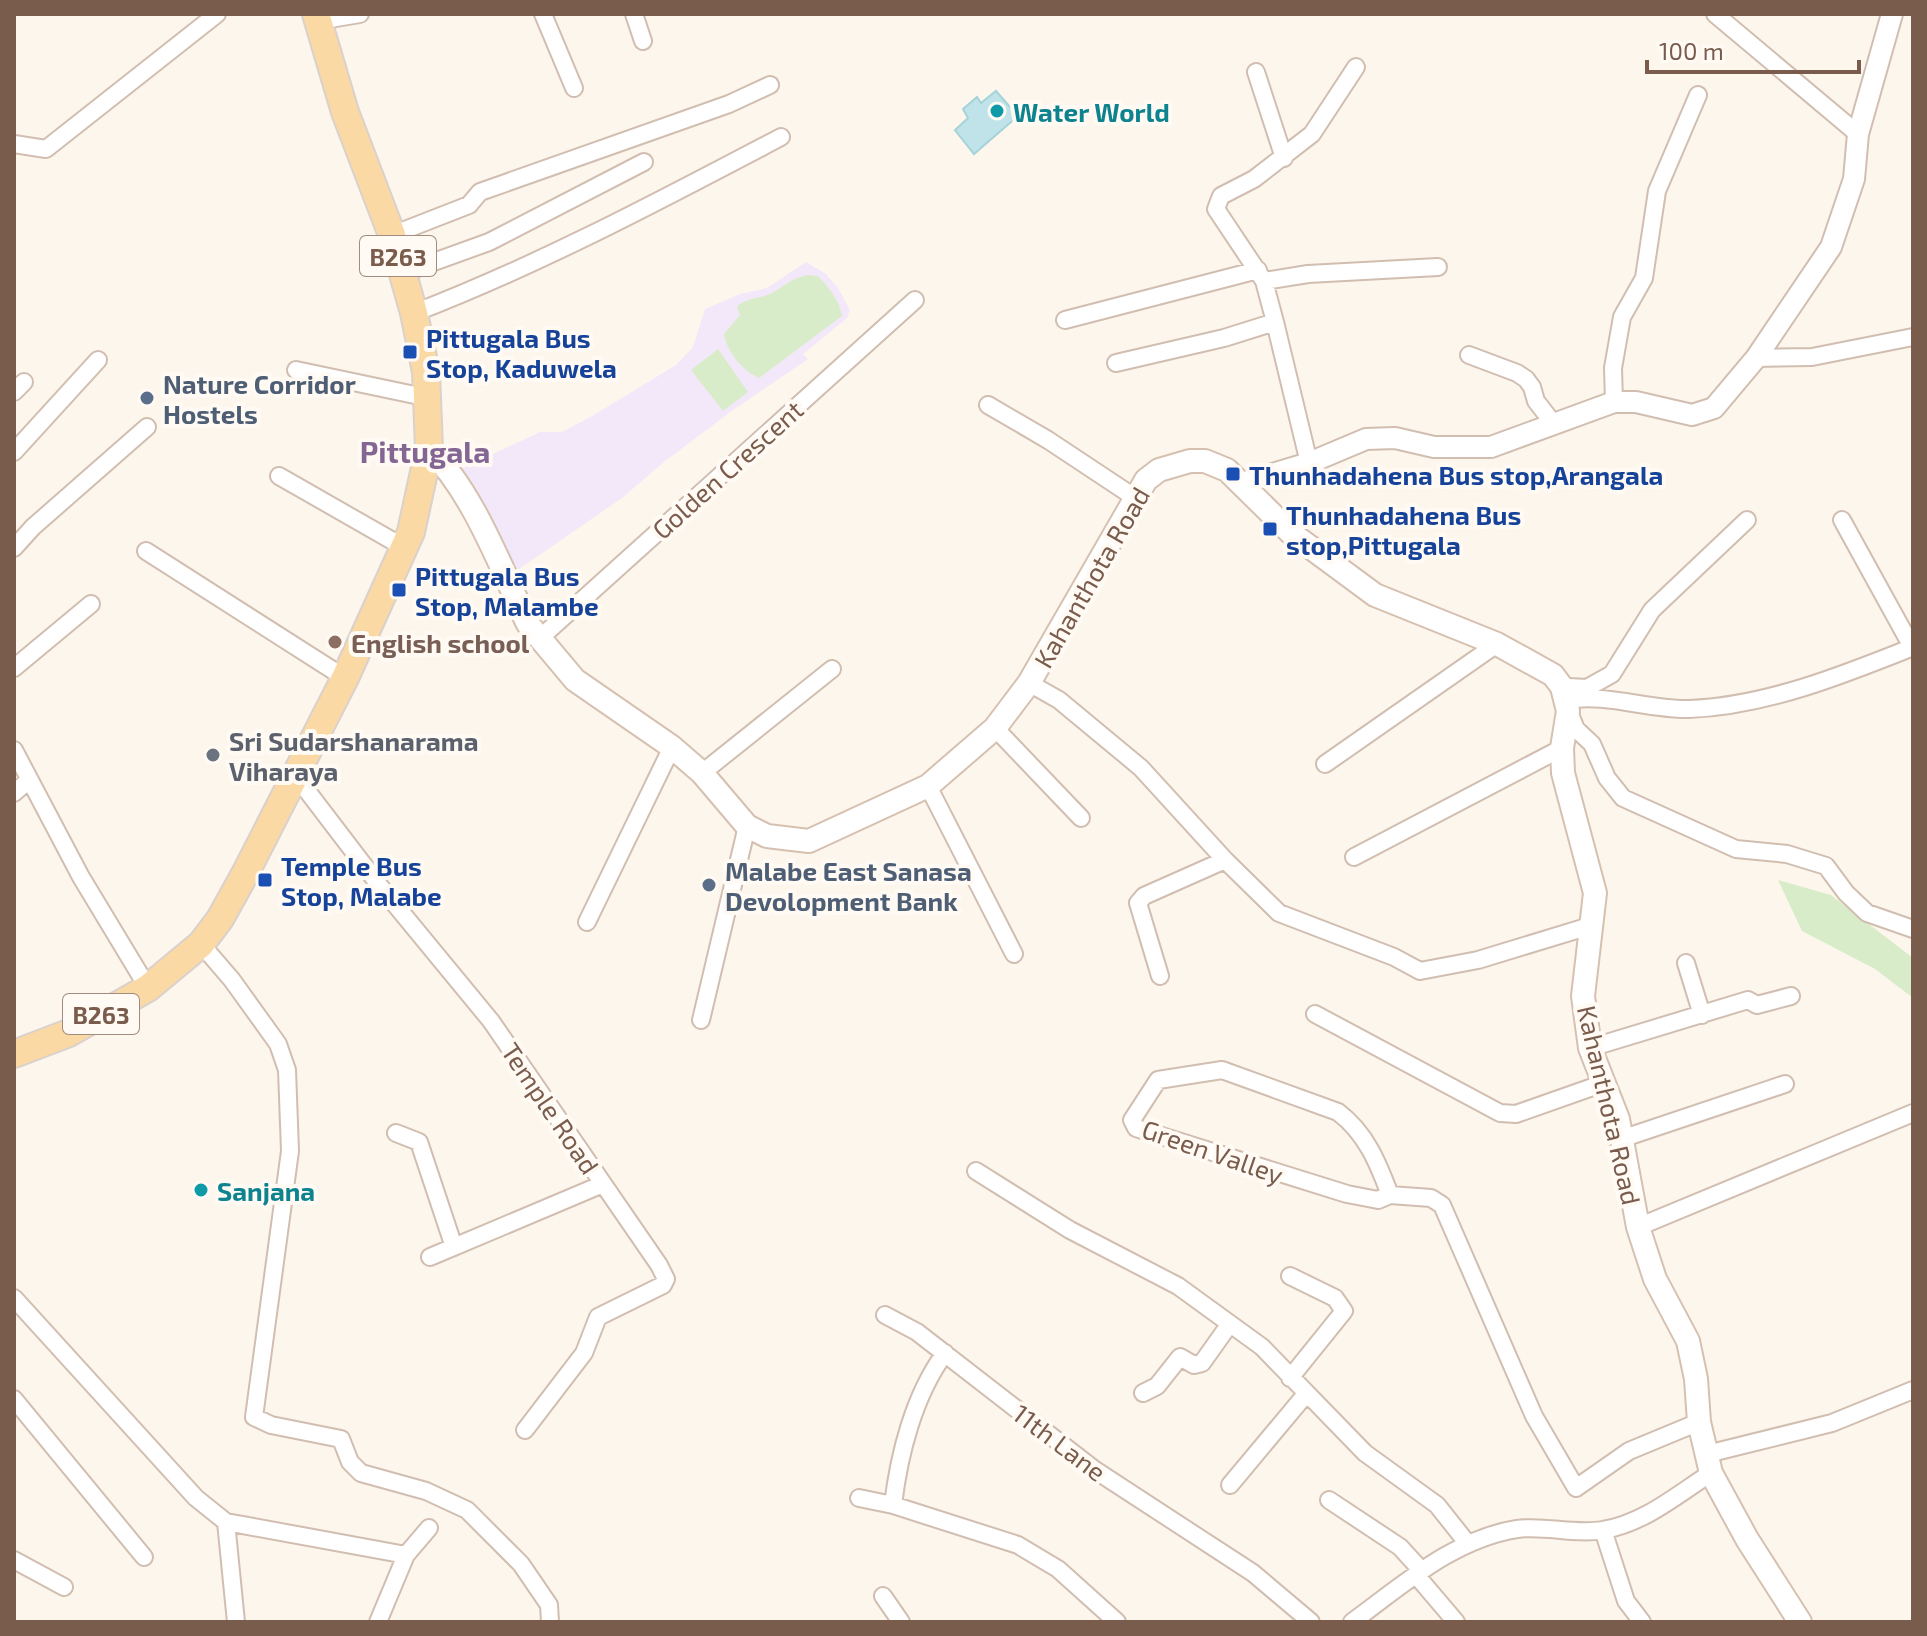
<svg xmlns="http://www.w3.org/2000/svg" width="1927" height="1636" font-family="'Exo 2',sans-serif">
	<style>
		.education { fill: #f3e8fa }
		.green { fill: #d8ecc9 }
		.water { fill: #bfe3e8; stroke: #a5d3da; stroke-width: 2 }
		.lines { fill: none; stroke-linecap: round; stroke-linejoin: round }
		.minor-casing { stroke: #d1beb0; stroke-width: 20 }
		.tertiary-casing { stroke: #d1beb0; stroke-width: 24 }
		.secondary-casing { stroke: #d6c0b0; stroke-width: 26 }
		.primary-casing { stroke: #dad1cd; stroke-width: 30 }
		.minor { stroke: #fff; stroke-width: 16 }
		.tertiary { stroke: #fff; stroke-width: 20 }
		.secondary { stroke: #fff; stroke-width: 22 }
		.primary { stroke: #fbd9a5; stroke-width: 26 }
		.culture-dot { fill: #0f9aa8; stroke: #fffaf3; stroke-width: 3 }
		.transit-dot { fill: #1a4fb4; stroke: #fffaf3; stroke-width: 3 }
		.service-dot { fill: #5c6f8a; stroke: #fffaf3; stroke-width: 3 }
		.education-dot { fill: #8d6e63; stroke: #fffaf3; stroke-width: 3 }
		.worship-dot { fill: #6b7280; stroke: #fffaf3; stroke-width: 3 }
		.labels { text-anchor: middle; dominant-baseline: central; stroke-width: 8; stroke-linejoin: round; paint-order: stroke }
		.shield { fill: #fffaf3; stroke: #a28b7f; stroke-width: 2 }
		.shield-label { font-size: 24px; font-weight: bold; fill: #7a5c4d }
		.culture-label { font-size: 26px; font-weight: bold; fill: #0d838f; stroke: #fffaf3; text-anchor: start }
		.transit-label { font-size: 26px; font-weight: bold; fill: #164399; stroke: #fffaf3; text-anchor: start }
		.service-label { font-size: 26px; font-weight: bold; fill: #4e5e75; stroke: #fffaf3; text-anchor: start }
		.street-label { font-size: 26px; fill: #7a5c4d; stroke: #fffaf3 }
		.education-label { font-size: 26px; font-weight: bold; fill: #785e54; stroke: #fffaf3; text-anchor: start }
		.worship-label { font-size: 26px; font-weight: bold; fill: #5b616d; stroke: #fffaf3; text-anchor: start }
		.quarter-label { font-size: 30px; font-weight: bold; fill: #846695; stroke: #fffaf3 }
	</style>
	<rect width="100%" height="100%" fill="#fdf6ec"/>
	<path class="education" d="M806 262 826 274 838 288 850 310 847 318 803 354 808 359 733 410 664 462 622 498 512 574 459 470 540 432H562L594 415 676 365 693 347 705 309 740 294 767 288Z"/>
	<path class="green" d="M807 275 818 276C829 288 839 299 842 316L759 378C743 371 727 352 724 334L740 315 737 306C748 298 758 299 770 294 784 287 789 279 807 275Z
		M718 349 748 392 723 411 691 370Z
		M1778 880 1831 895 1913 958V998L1875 969 1802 931Z"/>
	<path class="water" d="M996 91 1018 116 974 154 955 130 968 118 963 109 977 97 981 103Z"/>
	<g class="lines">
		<g class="minor-casing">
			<path id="minor" d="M543 14 574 88
				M634 14 643 41
				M1715 14 1858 134
				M318 21 360 14
				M1256 72 1284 158
				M14 144 46 149 217 14
				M392 235 469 205 480 192 729 104 770 85
				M403 273 489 242 644 162
				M1264 281 1308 274 1438 267
				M414 313C541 264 661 200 781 137
				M1065 320 1258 270
				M1275 322 1264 281 1216 209 1221 196 1254 179 1312 134 1356 67
				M1469 355 1517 373 1526 379 1532 387 1536 401 1553 423
				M1756 358 1812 357 1913 337
				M1116 363 1224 338 1275 322 1309 463
				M296 370 429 398
				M14 392 24 382
				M1614 402 1613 368 1622 317 1644 278 1657 191 1698 95
				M988 405 1048 440 1134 497
				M14 452 98 360
				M279 476 405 548
				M1842 520 1912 647
				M14 548 33 527 147 427
				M146 551 345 678
				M539 639 915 300
				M14 668 91 604
				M1029 683 1059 700 1141 768 1225 860 1279 913 1394 957 1420 971 1478 960 1593 925
				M1568 687 1587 688 1612 674 1652 610 1747 520
				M1567 700C1607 693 1648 710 1689 709 1766 706 1843 675 1913 647
				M1569 712 1576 729 1592 744 1607 778 1623 798 1736 849 1787 854 1826 866 1846 893 1867 913 1913 929
				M995 728 1081 818
				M14 750 81 877 148 988
				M1325 764 1497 644
				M702 773 832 669
				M295 775 379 885 491 1021 659 1265 666 1279 663 1285 598 1317 584 1353 525 1430
				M928 786 1014 954
				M14 793 29 780
				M1354 857 1562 748
				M587 922 672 747
				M201 944 232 980 278 1044 287 1070 290 1151 254 1417 271 1425 341 1439 350 1462 361 1473 426 1491 467 1510 521 1564 549 1605 550 1622
				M1686 963 1702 1015
				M1160 976 1138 903 1144 896 1225 860
				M1315 1014 1500 1113 1516 1114 1604 1083
				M701 1020 747 826
				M1590 1048 1748 1000 1757 1005 1791 996
				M396 1133 419 1142 454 1247
				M1621 1139 1785 1084
				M976 1171 1070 1230 1178 1286 1262 1347 1365 1453 1437 1505 1468 1544
				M1390 1195C1378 1163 1366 1133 1338 1112L1222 1070 1158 1080 1132 1120 1136 1128 1347 1194 1378 1200 1390 1195 1431 1198 1442 1205 1534 1416 1576 1488 1629 1451 1699 1422
				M1638 1227 1913 1113
				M430 1257 603 1184
				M1290 1276 1335 1298 1344 1311 1290 1378
				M14 1298 196 1498 226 1522 236 1622
				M885 1315 917 1332 1095 1470 1253 1573 1311 1622
				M1143 1393 1157 1386 1180 1357 1194 1365 1202 1363 1229 1325
				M14 1399 144 1557
				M1707 1454 1832 1423 1913 1390
				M1230 1485 1306 1394
				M859 1498 893 1505 1018 1545 1058 1569 1117 1622
				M1329 1500 1400 1547 1421 1570
				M893 1505C899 1454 914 1395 945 1353
				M226 1522 406 1555
				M1603 1530 1626 1601 1642 1622
				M14 1560 64 1587
				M1416 1575 1456 1622
				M883 1596 901 1622
				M378 1622 406 1555 429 1528
				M1352 1622C1403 1585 1453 1539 1517 1529 1545 1525 1575 1535 1603 1530 1643 1524 1678 1494 1711 1473"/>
		</g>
		<g class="tertiary-casing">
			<path id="tertiary" d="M1243 483 1309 463 1366 439 1395 438 1434 447H1491L1614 402H1636L1692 415 1714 408 1756 358 1831 247 1854 179 1858 134 1892 14"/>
		</g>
		<g class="secondary-casing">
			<path id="secondary" d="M429 449C474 493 500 567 528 624L575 680 672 747 702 773 747 826 767 836 809 841 928 786 995 728 1029 683 1146 480 1159 470 1190 461H1205L1227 470 1291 533 1375 595 1497 644 1553 675 1562 687 1568 711 1562 748 1563 773 1595 893 1583 996 1590 1048 1618 1119 1638 1227 1655 1279 1688 1341 1696 1379 1699 1422 1711 1473 1747 1539 1800 1622"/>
		</g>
		<g class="primary-casing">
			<path id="primary" d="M14 1054 69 1033 148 988 201 944 220 919 246 872 345 678 411 532 429 449 426 372 414 313 392 235 345 112 316 14"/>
		</g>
		<use href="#minor" class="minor"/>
		<use href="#tertiary" class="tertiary"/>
		<use href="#secondary" class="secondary"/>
		<use href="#primary" class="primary"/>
	</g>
	<g class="culture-dot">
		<circle cx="997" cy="111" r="8"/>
		<circle cx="201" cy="1190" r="8"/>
	</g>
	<g class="transit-dot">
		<rect x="402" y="344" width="16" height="16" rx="4"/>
		<rect x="1225" y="466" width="16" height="16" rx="4"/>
		<rect x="1262" y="521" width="16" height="16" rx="4"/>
		<rect x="391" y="582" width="16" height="16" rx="4"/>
		<rect x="257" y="872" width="16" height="16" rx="4"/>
	</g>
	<g class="service-dot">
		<circle cx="147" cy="398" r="8"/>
		<circle cx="709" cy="885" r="8"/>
	</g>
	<circle class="education-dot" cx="335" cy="642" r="8"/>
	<circle class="worship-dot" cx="213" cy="755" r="8"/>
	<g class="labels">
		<g class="shield">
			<rect x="360" y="236" width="76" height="40" rx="6"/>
			<rect x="63" y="994" width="76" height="40" rx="6"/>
		</g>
		<g class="shield-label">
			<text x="398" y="256">B263</text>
			<text x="101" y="1014">B263</text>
		</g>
		<g class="culture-label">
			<text x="1013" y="111">Water World</text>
			<text x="217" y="1190">Sanjana</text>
		</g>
		<g class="transit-label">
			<text x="426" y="337">Pittugala Bus<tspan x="426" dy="30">Stop, Kaduwela</tspan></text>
			<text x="1249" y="474">Thunhadahena Bus stop,Arangala</text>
			<text x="1286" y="514">Thunhadahena Bus<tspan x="1286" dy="30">stop,Pittugala</tspan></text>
			<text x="415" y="575">Pittugala Bus<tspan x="415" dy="30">Stop, Malambe</tspan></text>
			<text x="281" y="865">Temple Bus<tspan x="281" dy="30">Stop, Malabe</tspan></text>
		</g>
		<g class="service-label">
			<text x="163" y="383">Nature Corridor<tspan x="163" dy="30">Hostels</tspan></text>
			<text x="725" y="870">Malabe East Sanasa<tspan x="725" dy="30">Devolopment Bank</tspan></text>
		</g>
		<g class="street-label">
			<text transform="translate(727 469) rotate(-42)">Golden Crescent</text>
			<text transform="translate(1091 577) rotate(-60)">Kahanthota Road</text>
			<text transform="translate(1610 1105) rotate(77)">Kahanthota Road</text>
			<text transform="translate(551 1108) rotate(56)">Temple Road</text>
			<text transform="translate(1213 1151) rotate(19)">Green Valley</text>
			<text transform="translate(1060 1442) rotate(37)">11th Lane</text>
		</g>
		<g class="education-label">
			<text x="351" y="642">English school</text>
		</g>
		<g class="worship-label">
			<text x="229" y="740">Sri Sudarshanarama<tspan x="229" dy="30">Viharaya</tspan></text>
		</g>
		<g class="quarter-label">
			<text x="425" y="451">Pittugala</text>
		</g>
	</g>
	<rect width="1927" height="1636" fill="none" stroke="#7a5c4d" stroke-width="32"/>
	<path d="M1647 60v12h212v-12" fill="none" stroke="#7a5c4d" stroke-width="4"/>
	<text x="1659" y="60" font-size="24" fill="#7a5c4d" stroke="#fffaf3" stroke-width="6" paint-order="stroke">100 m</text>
</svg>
